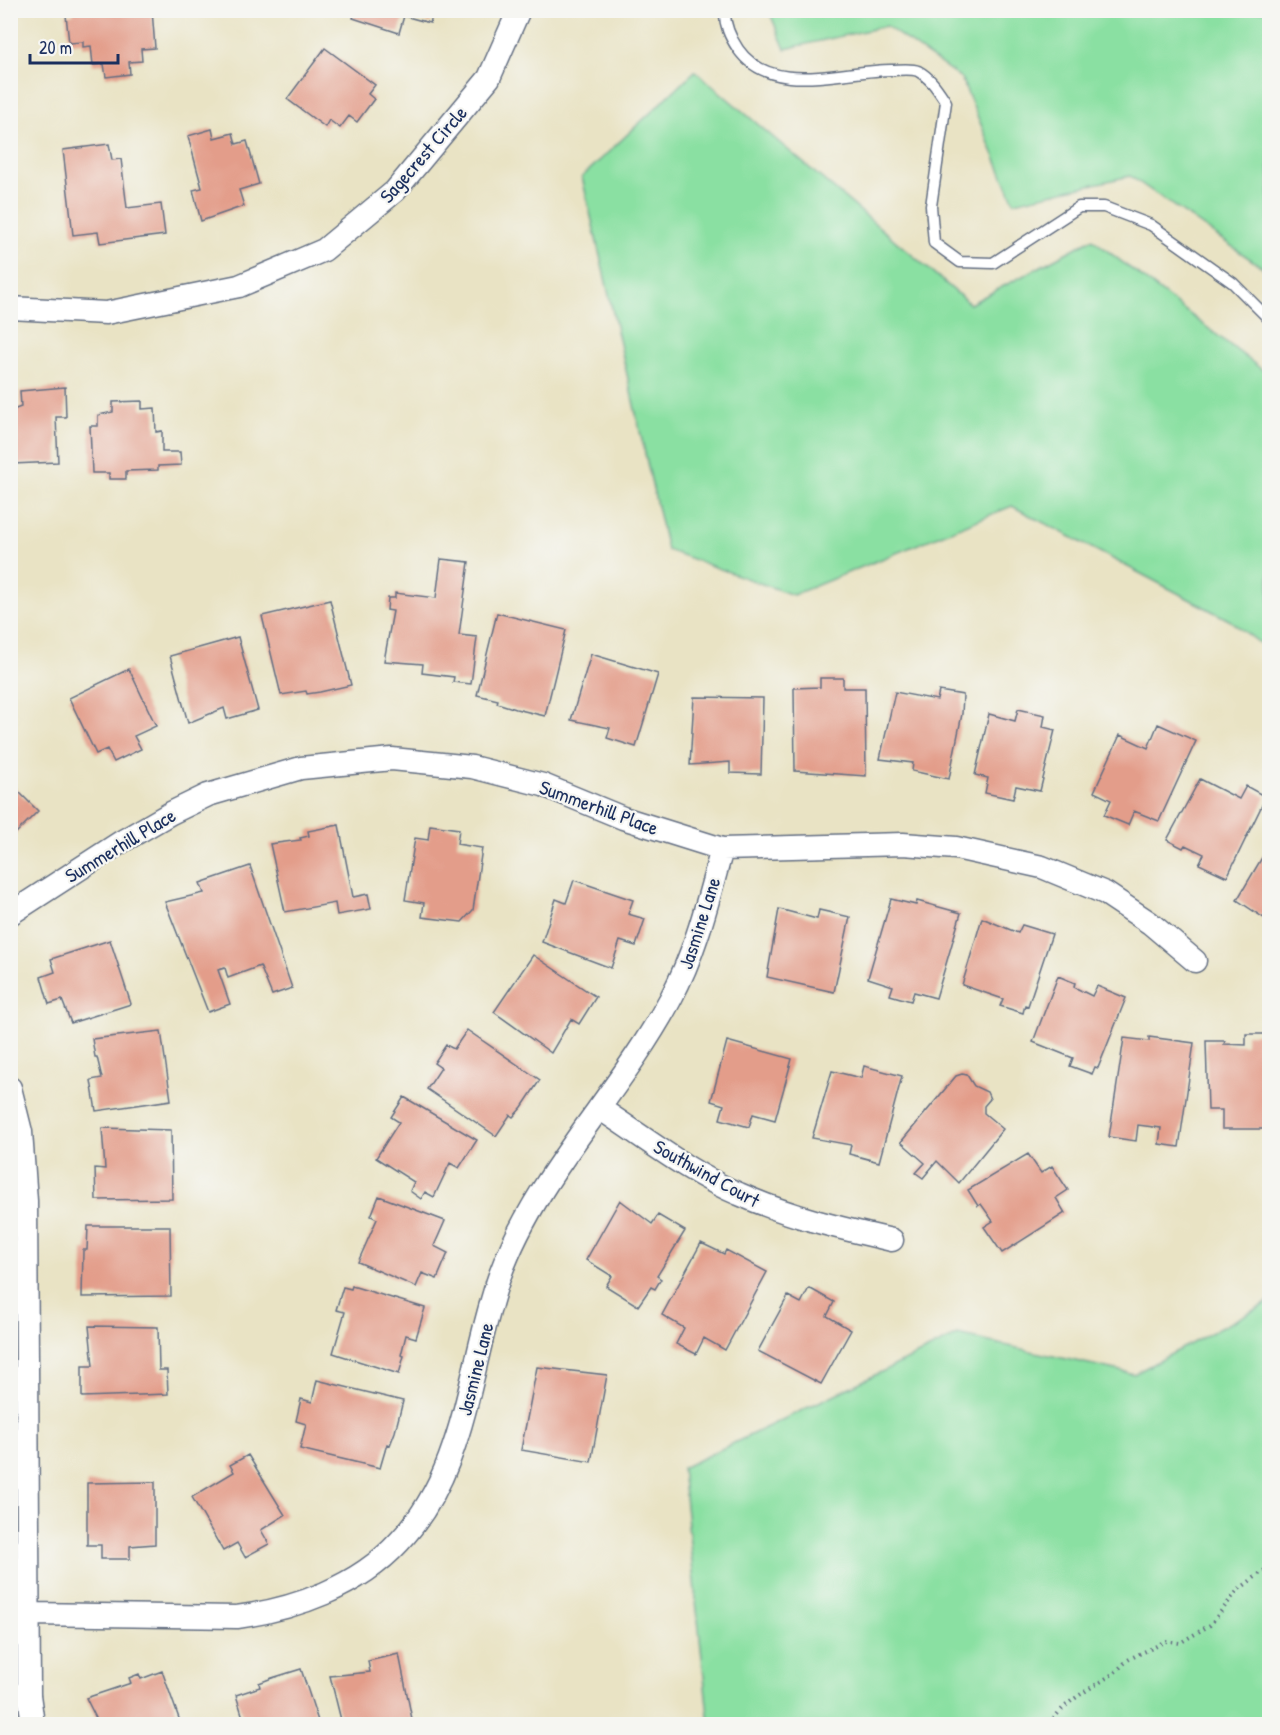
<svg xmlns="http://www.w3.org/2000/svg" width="1280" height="1735" font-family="'Patrick Hand',sans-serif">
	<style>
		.green { fill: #8ae0a2; stroke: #528880; stroke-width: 1.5 }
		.building { fill: #e39d8a }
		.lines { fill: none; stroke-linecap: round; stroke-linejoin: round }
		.service-casing { stroke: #636e82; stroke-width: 13 }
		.minor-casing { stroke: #636e82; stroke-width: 25 }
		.path { stroke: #636e82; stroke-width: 4; stroke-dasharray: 1.5 4.5; stroke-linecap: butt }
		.service { stroke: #fff; stroke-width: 10 }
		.minor { stroke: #fff; stroke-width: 22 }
		.labels { text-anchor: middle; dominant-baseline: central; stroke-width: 4.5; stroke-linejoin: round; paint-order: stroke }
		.street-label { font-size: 20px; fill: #1b2f5e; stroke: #f6f6f2 }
	</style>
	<rect width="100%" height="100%" fill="#f6f6f2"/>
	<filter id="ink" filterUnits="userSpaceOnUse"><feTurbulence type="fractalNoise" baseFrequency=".0167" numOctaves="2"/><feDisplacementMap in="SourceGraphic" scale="12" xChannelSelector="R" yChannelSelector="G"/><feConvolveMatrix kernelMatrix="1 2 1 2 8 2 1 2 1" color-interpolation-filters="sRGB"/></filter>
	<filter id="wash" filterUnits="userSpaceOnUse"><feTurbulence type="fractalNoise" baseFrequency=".008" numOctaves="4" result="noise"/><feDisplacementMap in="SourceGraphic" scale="24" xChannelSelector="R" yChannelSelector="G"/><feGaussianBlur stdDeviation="1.35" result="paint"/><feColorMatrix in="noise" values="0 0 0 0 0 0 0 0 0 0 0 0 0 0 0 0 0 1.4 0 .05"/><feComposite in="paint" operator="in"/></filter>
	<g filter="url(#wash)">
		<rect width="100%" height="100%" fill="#e9e3c4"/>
		<path class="green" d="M769 11H1269V272L1130 176 1014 202 961 78 886 26 785 49Z
			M695 71 970 304 1092 239 1269 375V650L1229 620 1012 506 793 595 667 550 582 177Z
			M1269 1302V1724H709L682 1468 958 1335 1134 1374Z"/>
		<g id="blocks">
			<path class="building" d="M74 10H152L155 48 141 49 142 61 129 62 130 74 106 77 104 64 93 65 91 46 83 47V42L69 43 66 15 74 14Z
				M355 10H434L430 23 404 16 399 33 353 18Z
				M325 48 375 85 368 94 374 99 357 122 349 116 340 128 329 120 325 127 287 99Z
				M212 129 214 138 233 133 236 144 247 141 259 184 239 190 244 206 201 221 193 190 202 188 188 136Z
				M109 144 112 160 121 159 127 208 161 204 165 235 100 243 98 232 73 235 63 150Z
				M65 387 66 417H56L58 462 12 464 10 411 21 407 20 391Z
				M142 401V409L155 408 156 432 162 431V452H180L181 465 158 466V470L126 471V479H109V473H92L90 426H98V415L113 412V402Z
				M441 559 469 562 459 635 477 637 471 684 453 682 454 677 422 673 423 664 384 661 393 611 387 610 388 598H395V593L436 598Z
				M330 600 351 685 320 692 307 694 306 691 281 695 262 616Z
				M497 613 566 630 545 716 516 709 497 703 498 700 477 695Z
				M238 637 258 710 227 719 224 708 188 723 170 656Z
				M591 654 658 674 636 747 607 738 610 728 571 720Z
				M129 669 156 726 134 736 141 749 114 762 107 749 96 754 69 698Z
				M820 678H843V688H865L866 776 795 771 794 688 820 687Z
				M939 691 963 695 962 714 949 779 912 771 913 763 880 759 895 692 937 700Z
				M694 697 763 698 761 774 730 773V762L690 765Z
				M1018 709 1045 715 1043 727 1055 730 1040 791 1016 786 1013 799 985 793 988 778 975 775 989 714 1015 721Z
				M1158 724 1196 741 1159 821 1134 811 1128 825 1104 815 1111 800 1094 792 1120 735 1148 748Z
				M1200 779 1239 799 1246 786 1266 797 1227 877 1199 864 1204 854 1185 845 1183 848 1167 840Z
				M10 783 38 811 10 839Z
				M339 825 353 897 368 894 371 909 337 915 335 903 285 912 270 844 301 840 300 838 309 836 308 831Z
				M430 825 459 829 457 844 482 848 473 910 462 922 422 917 424 903 405 900 415 838 428 840Z
				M1270 844V922L1237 900Z
				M250 866 292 988 272 995 260 966 228 978 225 968 218 970 230 1004 208 1012 165 902 204 893 200 883Z
				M574 880 633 900 628 914 645 919 636 946 620 941 611 968 542 942 556 899 566 903Z
				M891 899 916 905 917 901 961 913 936 998 914 992 911 1001 890 995 893 986 868 978Z
				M779 909 817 919 819 910 850 917 834 992 767 977Z
				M982 918 1018 933 1022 925 1052 934 1028 1006 1025 1005 1023 1013 1000 1006 1003 999 962 985Z
				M110 940 131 1004 71 1023 62 1000 49 1004 41 977 55 972 51 959Z
				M533 955 596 997 579 1024 571 1019 551 1053 494 1012Z
				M1058 976 1075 983 1074 987 1092 996 1097 986 1126 998 1098 1068 1095 1067 1092 1074 1070 1066 1073 1058 1033 1042Z
				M467 1030 540 1080 522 1107 513 1117 510 1115 496 1136 427 1089 441 1068 434 1063 446 1045 454 1049Z
				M161 1031 171 1100 96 1111 91 1080 102 1078 97 1057H95L92 1039Z
				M1246 1034H1270V1129H1222V1110H1208L1206 1041H1225L1224 1044 1246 1045Z
				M1149 1037 1194 1043 1179 1147 1159 1144 1161 1128 1138 1125 1136 1141 1109 1137 1124 1038 1149 1041Z
				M727 1041 792 1059 775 1120 753 1114 749 1127 720 1119 724 1105 711 1101Z
				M864 1066 902 1076 879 1162 849 1154 851 1145 812 1138 832 1071 861 1078Z
				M962 1074 967 1075 974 1086 987 1092 990 1099 984 1106V1113L1003 1129 959 1183 937 1161 923 1178 916 1173 925 1163 901 1142 956 1076Z
				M404 1097 477 1140 459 1168 450 1163 434 1197 425 1192 421 1199 410 1191 414 1182 376 1158 399 1122 391 1117Z
				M102 1128 171 1130 172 1199 96 1200 95 1168 105 1169Z
				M1028 1154 1041 1173 1052 1166 1068 1190 1056 1198 1065 1213 1002 1253 984 1227 993 1221 981 1204 978 1206 968 1190Z
				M379 1196 445 1221 434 1246 448 1253 437 1279 422 1273 416 1287 358 1262 377 1219 371 1216Z
				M620 1200 652 1224 658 1215 685 1231 657 1276 661 1279 655 1289 651 1287 638 1306 606 1286 612 1276 586 1260Z
				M88 1226H170L171 1296 82 1297 83 1250H87Z
				M701 1243 724 1254 726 1250 767 1272 725 1350 704 1338 696 1354 676 1344 684 1328 662 1315Z
				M352 1286 425 1308 416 1338 406 1335 401 1355 404 1356 399 1374 333 1353 345 1312 336 1310 343 1287 351 1289Z
				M809 1288 834 1302 827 1316 851 1330 821 1384 758 1351 788 1296 801 1303Z
				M89 1326 158 1327 159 1370H167L168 1394 82 1397V1366H93Z
				M537 1367 607 1375 591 1462 521 1450Z
				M317 1380 403 1401 395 1432 390 1445 387 1444 380 1468 300 1449 306 1424 296 1421 301 1399 312 1402Z
				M248 1455 285 1515 261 1530 269 1544 245 1557 237 1543 223 1551 192 1497 234 1472 230 1465Z
				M155 1482V1544L130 1546V1559H101V1545H87V1483Z
				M399 1654 413 1724H342L330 1676 370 1672 368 1661Z
				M301 1669 319 1724H245L236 1695 260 1687 259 1683 272 1678Z
				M162 1671 181 1724H99L86 1698 131 1683 129 1678 139 1674 141 1679Z"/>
		</g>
	</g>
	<g filter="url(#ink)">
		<use href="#blocks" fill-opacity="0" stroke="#636e82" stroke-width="1.5"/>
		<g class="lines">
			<g class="service-casing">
				<path id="service" d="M725 10C724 25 730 37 738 49 771 97 843 70 891 70 899 70 911 68 918 71 931 78 938 90 946 102L931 206 934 243 960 262 993 263 1079 207H1104L1151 225 1233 283 1270 320"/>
			</g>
			<g class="minor-casing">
				<path id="minor" d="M10 308 106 313 239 286 324 250 395 191 489 78 519 10
					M10 914 121 842 171 813 208 795 301 768 392 759 472 767 543 785 623 818 722 849 903 844 956 848 1042 867 1105 893 1150 923 1195 961
					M10 1088 21 1132 26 1201 29 1695 33 1724
					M599 1108C644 1137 689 1173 739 1194 788 1216 839 1228 892 1240
					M29 1614 237 1617C295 1609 358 1587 399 1542 468 1469 468 1365 500 1275 537 1173 620 1094 671 998 696 951 708 900 722 849"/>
			</g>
			<path class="path" d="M1050 1724C1065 1700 1091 1689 1114 1673 1119 1669 1123 1664 1128 1660 1139 1653 1153 1649 1165 1641L1180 1643 1210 1625 1238 1590 1270 1566"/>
			<use href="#service" class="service"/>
			<use href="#minor" class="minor"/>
		</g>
	</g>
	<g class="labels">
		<g class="street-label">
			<text transform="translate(423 154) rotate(-49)">Sagecrest Circle</text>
			<text transform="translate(599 807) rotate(20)">Summerhill Place</text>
			<text transform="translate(120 845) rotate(-31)">Summerhill Place</text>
			<text transform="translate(699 923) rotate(-72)">Jasmine Lane</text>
			<text transform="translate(707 1173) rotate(29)">Southwind Court</text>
			<text transform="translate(475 1369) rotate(-76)">Jasmine Lane</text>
		</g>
	</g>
	<rect width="1280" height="1735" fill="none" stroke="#f6f6f2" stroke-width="36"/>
	<path d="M30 54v9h88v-9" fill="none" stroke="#1b2f5e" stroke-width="3"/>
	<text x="39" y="54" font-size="18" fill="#1b2f5e" stroke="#f6f6f2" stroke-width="4.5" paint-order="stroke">20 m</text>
</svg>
